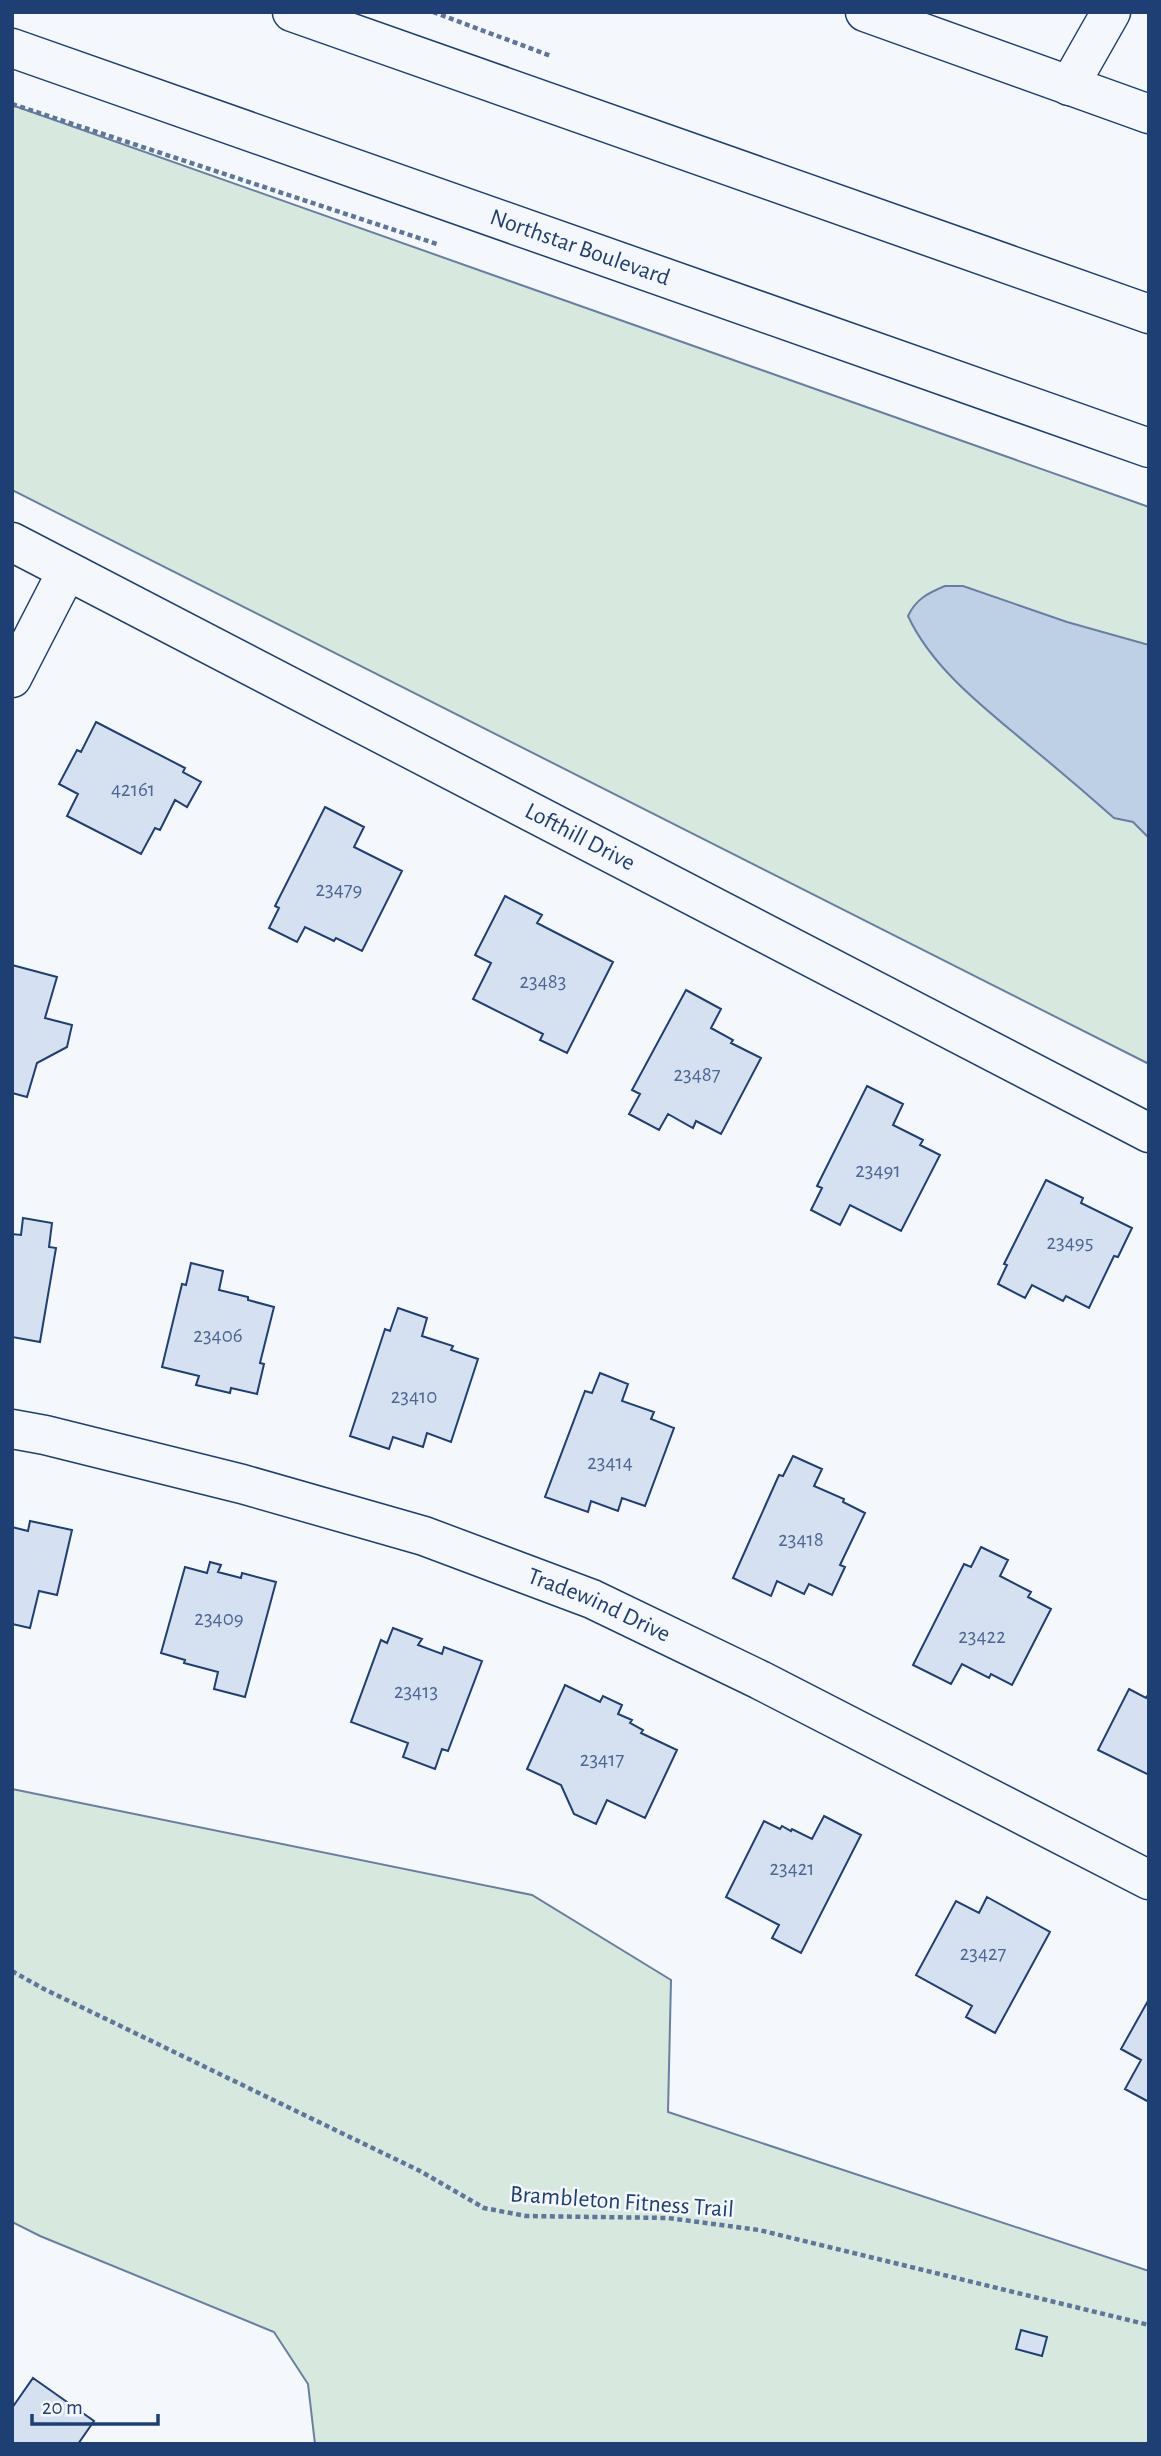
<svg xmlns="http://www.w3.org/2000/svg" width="1161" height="2456" font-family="'Alegreya Sans',sans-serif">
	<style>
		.green { fill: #d7e8df; stroke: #687fa3; stroke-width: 2 }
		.water { fill: #bed0e5; stroke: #687fa3; stroke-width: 2 }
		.building { fill: #d5e0f0; stroke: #1d3f73; stroke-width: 2 }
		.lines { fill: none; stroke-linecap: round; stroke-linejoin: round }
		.minor-casing { stroke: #1d3f73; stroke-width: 41 }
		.major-casing { stroke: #1d3f73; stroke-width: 41 }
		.path { stroke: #5e769c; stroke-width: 4.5; stroke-dasharray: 5 3.5; stroke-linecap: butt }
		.minor { stroke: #f4f7fb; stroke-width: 38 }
		.major { stroke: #f4f7fb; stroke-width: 38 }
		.labels { text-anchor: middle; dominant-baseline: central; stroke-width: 5; stroke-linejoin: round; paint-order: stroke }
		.number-label { font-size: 21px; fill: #4b6792 }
		.street-label { font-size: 24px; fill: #1d3f73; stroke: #f4f7fb }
	</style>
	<rect width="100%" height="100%" fill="#f4f7fb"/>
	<path class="green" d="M12 105 1149 507V1064L12 490Z
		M12 1789 532 1895 671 1980 668 2112 1149 2271V2444H315L308 2384 274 2332 40 2236 12 2222Z"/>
	<path class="water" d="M945 586H963L1067 622 1149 645V838L1133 822 1114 818C1087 794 1060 771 1032 748 987 710 933 670 908 616 916 599 928 593 945 586Z"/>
	<path class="building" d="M96 722 185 768 183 772 201 782 187 807 175 800 160 830 155 828 141 854 67 816 78 794 59 784 77 750 81 752Z
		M325 807 364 827 354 847 402 871 362 951 336 938 334 941 305 927 297 942 269 928 279 908 275 906Z
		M505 896 542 915 537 923 613 962 567 1053 540 1040 543 1034 473 999 491 963 475 955Z
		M12 965 57 977 45 1018 72 1025 67 1047 37 1063 27 1097 12 1093Z
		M686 990 721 1009 711 1028 733 1040 731 1043 761 1058 721 1134 696 1121 693 1128 668 1114 659 1130 629 1114 640 1094 632 1090Z
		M867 1086 903 1104 893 1125 923 1140 920 1145 940 1155 901 1231 850 1205 840 1225 811 1210 822 1188 817 1186Z
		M1046 1180 1083 1198 1081 1203 1132 1228 1118 1257 1114 1256 1089 1308 1066 1296 1063 1301 1032 1285 1025 1298 998 1284 1007 1265 1004 1264Z
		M23 1218 52 1223 49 1247 56 1248 40 1342 12 1337V1234L21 1235Z
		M191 1263 223 1271 219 1290 248 1297V1300L274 1307 260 1363 264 1364 257 1394 231 1388 230 1393 196 1385 199 1376 162 1367 182 1284 186 1285Z
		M398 1308 427 1318 422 1336 453 1346 451 1350 478 1359 451 1442 427 1433 423 1447 393 1437 389 1449 350 1436 385 1329 390 1331Z
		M600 1373 628 1384 622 1401 654 1412 651 1419 674 1428 645 1506 622 1498 618 1511 591 1501 588 1512 545 1497 585 1391 592 1393Z
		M793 1456 822 1469 814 1486 844 1499 843 1502 865 1513 840 1565 845 1567 832 1595 809 1584 804 1594 777 1581 771 1596 733 1578 779 1475 783 1476Z
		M30 1521 72 1530 57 1595 39 1591 30 1628 12 1624V1527L28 1531Z
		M981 1547 1008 1560 1000 1576 1031 1592 1028 1597 1051 1609 1012 1685 991 1674 989 1678 962 1664 951 1684 913 1665 964 1564 971 1567Z
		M210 1562 221 1565 218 1572 241 1578 242 1573 276 1582 245 1697 214 1689 218 1672 184 1663 185 1660 161 1653 185 1567 207 1573Z
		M393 1628 422 1639 418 1645 442 1654 444 1647 482 1661 448 1751 442 1749 435 1769 403 1757 408 1743 351 1722 381 1640 387 1643Z
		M565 1685 600 1702 603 1696 622 1705 618 1714 632 1720 630 1723 643 1730 641 1733 677 1750 645 1818 607 1800 596 1824 574 1814 561 1785 527 1769Z
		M1129 1689 1146 1698 1149 1693V1775L1098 1750Z
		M824 1816 861 1835 801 1953 772 1938 779 1925 726 1897 764 1821 780 1829 782 1826 791 1831 792 1829 812 1839Z
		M987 1897 1050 1932 995 2033 966 2017 972 2006 916 1975 956 1901 979 1913Z
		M1149 1999V2102L1125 2089 1141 2060 1121 2049Z
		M1021 2330 1047 2337 1042 2356 1016 2349Z
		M33 2378 94 2421 78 2444H12V2408Z"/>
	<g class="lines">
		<g class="minor-casing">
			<g id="minor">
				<path d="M865 12 1149 114"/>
				<path d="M1069 86 1111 12"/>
				<path id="s1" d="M12 542 1149 1133"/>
				<path d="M12 678 67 571"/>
				<path id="s2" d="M12 1429 45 1435 242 1484 424 1536 592 1599 760 1680 1149 1880"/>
			</g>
		</g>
		<g class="major-casing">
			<g id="major">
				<path d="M292 12 1149 314"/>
				<path id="s3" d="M12 48 1149 448"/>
			</g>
		</g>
		<path class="path" d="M433 12 551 56
			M12 104 437 244
			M12 1971 42 1988 420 2171 484 2208 526 2216 668 2218 759 2230 1149 2325"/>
		<use href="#minor" class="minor"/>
		<use href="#major" class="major"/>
	</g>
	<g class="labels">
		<g class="number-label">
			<text x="133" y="789">42161</text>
			<text x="339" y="889">23479</text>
			<text x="543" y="981">23483</text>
			<text x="697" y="1074">23487</text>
			<text x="878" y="1170">23491</text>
			<text x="1070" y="1242">23495</text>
			<text x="218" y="1335">23406</text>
			<text x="414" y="1396">23410</text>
			<text x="610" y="1462">23414</text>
			<text x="801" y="1539">23418</text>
			<text x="219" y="1618">23409</text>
			<text x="982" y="1636">23422</text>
			<text x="416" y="1691">23413</text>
			<text x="602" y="1759">23417</text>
			<text x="792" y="1868">23421</text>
			<text x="983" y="1953">23427</text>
		</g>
		<g class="street-label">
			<text stroke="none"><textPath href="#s3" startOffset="602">Northstar Boulevard</textPath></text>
			<text stroke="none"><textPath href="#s1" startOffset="640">Lofthill Drive</textPath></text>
			<text stroke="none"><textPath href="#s2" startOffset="614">Tradewind Drive</textPath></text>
			<text transform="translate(622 2202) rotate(4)">Brambleton Fitness Trail</text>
		</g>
	</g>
	<rect width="1161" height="2456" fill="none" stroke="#1d3f73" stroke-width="28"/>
	<path d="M32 2414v10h126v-10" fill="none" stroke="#1d3f73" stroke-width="3.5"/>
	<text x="42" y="2414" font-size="21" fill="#1d3f73" stroke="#f4f7fb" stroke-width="5" paint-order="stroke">20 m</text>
</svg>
